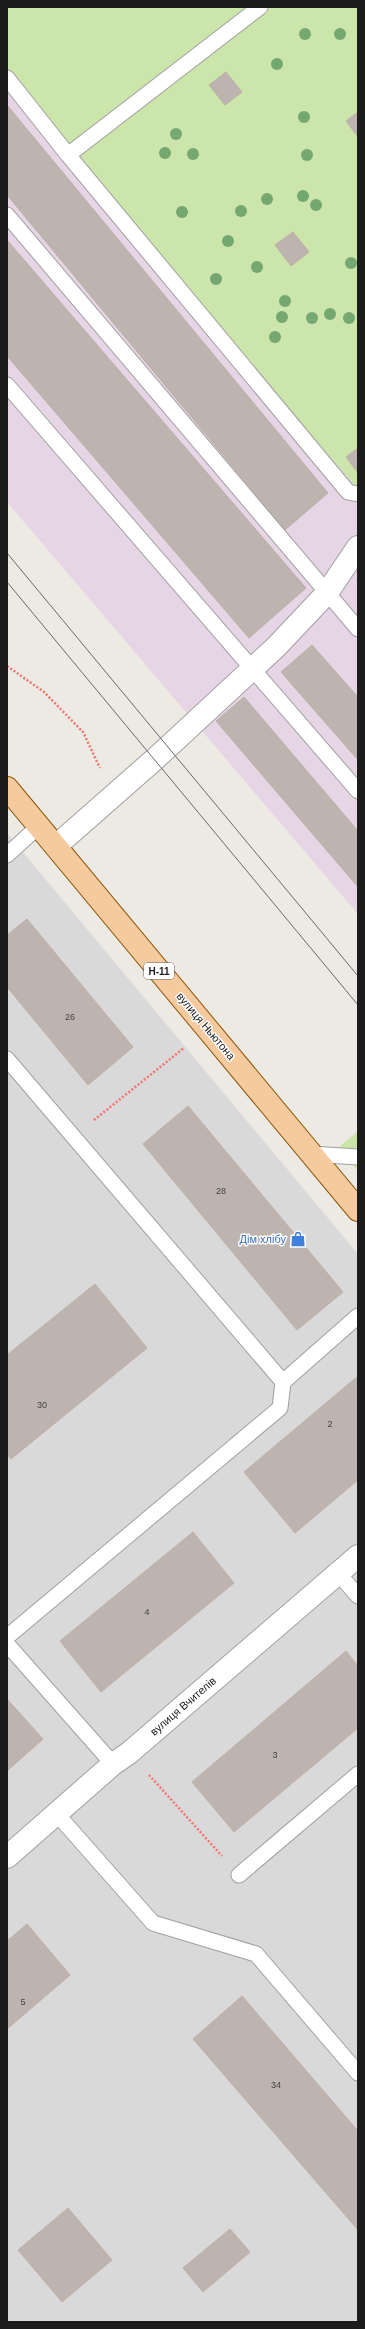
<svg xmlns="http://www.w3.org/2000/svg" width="365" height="2329" font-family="Arial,sans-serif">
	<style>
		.residential { fill: #dad9d9 }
		.industrial { fill: #e6d5e4 }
		.grass { fill: #cbe5ab }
		.building { fill: #bdb4af; stroke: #beafa6 }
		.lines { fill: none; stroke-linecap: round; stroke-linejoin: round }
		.service-casing { stroke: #a0a0a0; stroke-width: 17 }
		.minor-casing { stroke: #a0a0a0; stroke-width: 24 }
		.primary-casing { stroke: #8b5709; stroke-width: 24 }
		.path { stroke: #f17470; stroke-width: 2.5; stroke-dasharray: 2 2; stroke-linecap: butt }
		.service { stroke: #fff; stroke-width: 15 }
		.minor { stroke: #fff; stroke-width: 22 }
		.primary { stroke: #f6ca9f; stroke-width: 22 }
		.tram { stroke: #6a6a6a; stroke-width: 1 }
		.tree { fill: #75a871 }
		.labels { text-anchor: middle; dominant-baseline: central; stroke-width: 3; stroke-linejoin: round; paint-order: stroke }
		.number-label { font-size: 9px; fill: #444241 }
		.shield { fill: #fff; stroke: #606060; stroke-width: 1 }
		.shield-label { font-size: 10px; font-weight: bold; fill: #1c1c1c }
		.street-label { font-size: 11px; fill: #1c1c1c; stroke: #fff }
		.shop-label { font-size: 11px; fill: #366cbe; stroke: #fff; text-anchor: end }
	</style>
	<rect width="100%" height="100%" fill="#ede9e3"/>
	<path class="residential" d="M7 833 358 1254V2322H7Z"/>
	<path class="industrial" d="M7 80 358 489V914L7 502Z"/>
	<path class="grass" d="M7 7H358V489L7 83Z
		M358 1131V1171L339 1147Z"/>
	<path class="building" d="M226 72 242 92 225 105 209 85Z
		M7 105 328 493 285 530 7 195Z
		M358 112V137L346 121Z
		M293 232 309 252 291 266 275 245Z
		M7 240 306 588 249 638 7 356Z
		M358 448V473L346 457Z
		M312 645 358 697V760L281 672Z
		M244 697 358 831V887L216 721Z
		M27 919 133 1047 88 1085 7 987V935Z
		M188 1106 343 1292 297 1330 143 1144Z
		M95 1284 147 1348 11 1459 7 1454V1355Z
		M358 1376V1480L295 1533 244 1472Z
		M193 1532 234 1583 101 1692 60 1641Z
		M346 1651 358 1666V1728L234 1832 192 1782Z
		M7 1699 43 1739 7 1771Z
		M27 1924 70 1975 7 2029V1941Z
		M242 1996 358 2131V2230L193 2039Z
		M68 2208 112 2260 62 2302 18 2250Z
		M230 2229 250 2252 203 2292 183 2268Z"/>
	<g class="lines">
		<g class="service-casing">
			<path id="service" d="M7 78 68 155 348 492 358 494
				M68 155 260 7
				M7 215 358 629
				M7 385 358 791
				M7 855 39 826
				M7 1059 283 1382
				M311 1154 358 1157
				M338 1573 358 1596
				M7 1637 280 1408 283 1382 358 1316
				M7 1644 113 1764
				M56 1813 153 1923 256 1954 358 2073
				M239 1875 358 1774"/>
		</g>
		<g class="minor-casing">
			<path id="minor" d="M56 846 155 759 276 647 327 593 358 547
				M7 1857 113 1764 129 1753 358 1556"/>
		</g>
		<g class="primary-casing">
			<path id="primary" d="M7 788 358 1210"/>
		</g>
		<path class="path" d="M7 666 44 692 83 732 100 768
			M94 1120 184 1048
			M149 1775 222 1856"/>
		<use href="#service" class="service"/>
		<use href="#minor" class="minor"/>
		<use href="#primary" class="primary"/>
		<path class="tram" d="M7 553 358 976
			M7 582 358 1005"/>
	</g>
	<g class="tree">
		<circle cx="305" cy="34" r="6"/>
		<circle cx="340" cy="34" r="6"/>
		<circle cx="277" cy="64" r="6"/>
		<circle cx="304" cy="117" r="6"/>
		<circle cx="176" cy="134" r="6"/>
		<circle cx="165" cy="153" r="6"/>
		<circle cx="193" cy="154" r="6"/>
		<circle cx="307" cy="155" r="6"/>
		<circle cx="303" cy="196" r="6"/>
		<circle cx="267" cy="199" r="6"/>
		<circle cx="316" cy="205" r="6"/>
		<circle cx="241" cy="211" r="6"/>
		<circle cx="182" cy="212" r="6"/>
		<circle cx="228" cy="241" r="6"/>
		<circle cx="351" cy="263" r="6"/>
		<circle cx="257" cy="267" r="6"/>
		<circle cx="216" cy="279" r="6"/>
		<circle cx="285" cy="301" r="6"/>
		<circle cx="330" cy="314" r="6"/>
		<circle cx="282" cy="317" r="6"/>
		<circle cx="312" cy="318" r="6"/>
		<circle cx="349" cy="318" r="6"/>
		<circle cx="275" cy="337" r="6"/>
	</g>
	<defs>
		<g id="shop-bare" transform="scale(1.2)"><path d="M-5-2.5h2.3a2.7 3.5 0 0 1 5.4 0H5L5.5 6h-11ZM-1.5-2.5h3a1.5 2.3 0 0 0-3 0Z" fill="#3f7fe0" stroke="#fff" stroke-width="2.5" paint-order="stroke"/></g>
	</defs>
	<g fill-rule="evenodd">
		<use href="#shop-bare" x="298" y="1239"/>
	</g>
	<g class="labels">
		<g class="number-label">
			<text x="70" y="1017">26</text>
			<text x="221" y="1191">28</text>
			<text x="42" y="1405">30</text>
			<text x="330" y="1424">2</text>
			<text x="147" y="1612">4</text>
			<text x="275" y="1755">3</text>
			<text x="23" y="2002">5</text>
			<text x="276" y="2085">34</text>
		</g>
		<rect class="shield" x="144" y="963" width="30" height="16" rx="3"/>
		<g class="shield-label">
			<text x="159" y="971">Н-11</text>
		</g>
		<g class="street-label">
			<text transform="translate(206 1026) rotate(50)">вулиця Ньютона</text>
			<text transform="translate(183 1706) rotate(-41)">вулиця Вчителів</text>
		</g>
		<g class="shop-label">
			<text x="286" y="1239">Дім хлібу</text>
		</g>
	</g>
	<rect width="365" height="2329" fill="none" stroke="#1c1c1c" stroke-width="16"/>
</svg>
